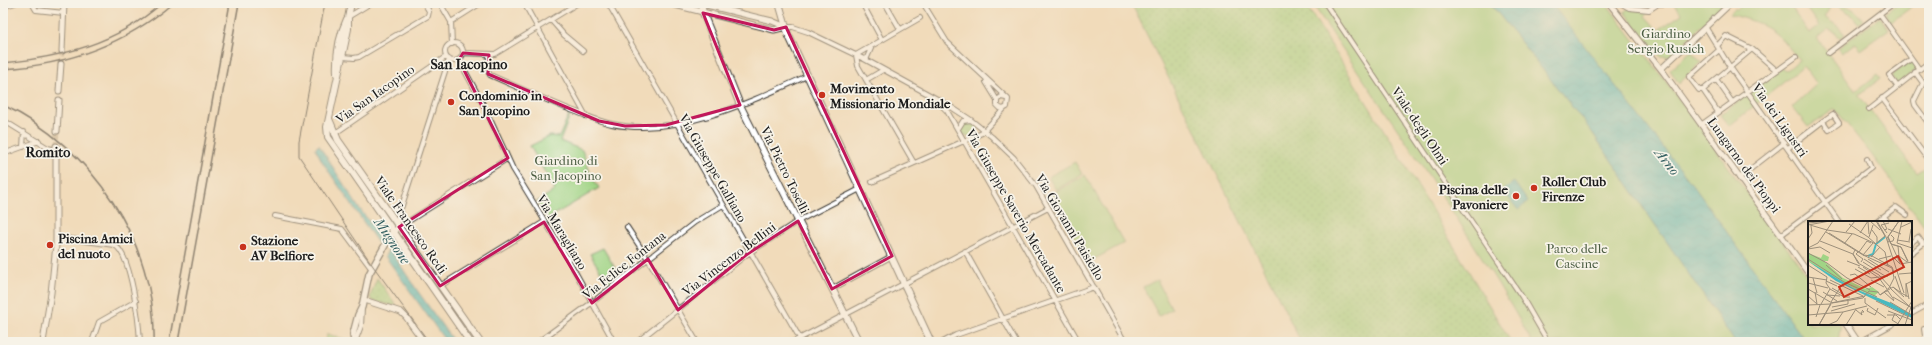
<svg xmlns="http://www.w3.org/2000/svg" width="1932" height="345" font-family="'IM FELL French Canon',serif">
	<style>
		.grass { fill: url(#grass-dots); stroke: #5e7850 }
		.park { fill: #a0d485; stroke: #5e7850 }
		.water { fill: url(#water-waves); stroke: #326a6e }
		.lines { fill: none; stroke-linecap: round; stroke-linejoin: round }
		.tertiary-tunnel { stroke: #c6b59a; stroke-width: 5; stroke-dasharray: 5 2.5; stroke-linecap: butt }
		.minor-casing { stroke: #3c3934; stroke-width: 6 }
		.tertiary-casing { stroke: #3c3934; stroke-width: 7 }
		.secondary-casing { stroke: #3c3934; stroke-width: 8 }
		.primary-casing { stroke: #3c3934; stroke-width: 8 }
		.minor { stroke: #fff; stroke-width: 4 }
		.tertiary { stroke: #fff; stroke-width: 5 }
		.secondary { stroke: #fff; stroke-width: 5.5 }
		.primary { stroke: #fff; stroke-width: 6 }
		.tram { stroke: #1c1c1c; stroke-width: 1 }
		.rail { stroke: #1c1c1c; stroke-width: 1.5 }
		.marked { fill: none; stroke: #c2185b; stroke-width: 3; stroke-linejoin: round }
		.poi-dot { fill: #c8321e; stroke: #f7f3e8; stroke-width: 1.5 }
		.labels { text-anchor: middle; dominant-baseline: central; stroke-width: 3.5; stroke-linejoin: round; paint-order: stroke }
		.park-label { font-size: 13px; fill: #4a5c41; stroke: #f7f3e8 }
		.poi-label { font-size: 13px; font-weight: bold; fill: #1c1c1c; stroke: #f7f3e8; text-anchor: start }
		.street-label { font-size: 13px; fill: #1c1c1c; stroke: #f7f3e8 }
		.neighbourhood-label { font-size: 14px; font-weight: bold; fill: #1c1c1c; stroke: #f7f3e8 }
		.water-label { font-size: 14px; font-style: italic; fill: #2e5b5d; stroke: #f7f3e8 }
		.inset-river { fill: none; stroke: #49b9bf; stroke-width: 2 }
		.inset-road { fill: none; stroke: #9c8f7b; stroke-width: 1 }
		.view { fill: #c8321e; fill-opacity: 0.15; stroke: #c8321e; stroke-width: 2 }
		.inset-edge { fill: none; stroke: #1c1c1c; stroke-width: 2 }
	</style>
	<defs>
		<pattern id="grass-dots" width="8" height="8" patternUnits="userSpaceOnUse"><rect width="8" height="8" fill="#a0d485"/><path d="M2 2h.1M6 6h.1" fill="none" stroke="#89b572" stroke-width="1.8" stroke-linecap="round"/></pattern>
		<pattern id="water-waves" width="16" height="10" patternUnits="userSpaceOnUse"><rect width="16" height="10" fill="#49b9bf"/><path d="M0 5q4-4 8 0t8 0" fill="none" stroke="#3f9ea4"/></pattern>
	</defs>
	<rect width="100%" height="100%" fill="#f7f3e8"/>
	<filter id="ink" filterUnits="userSpaceOnUse"><feTurbulence type="fractalNoise" baseFrequency=".025" numOctaves="2"/><feDisplacementMap in="SourceGraphic" scale="8" xChannelSelector="R" yChannelSelector="G"/><feConvolveMatrix kernelMatrix="1 2 1 2 8 2 1 2 1" color-interpolation-filters="sRGB"/></filter>
	<filter id="wash" filterUnits="userSpaceOnUse"><feTurbulence type="fractalNoise" baseFrequency=".012" numOctaves="4" result="noise"/><feDisplacementMap in="SourceGraphic" scale="16" xChannelSelector="R" yChannelSelector="G"/><feGaussianBlur stdDeviation="0.9" result="paint"/><feColorMatrix in="noise" values="0 0 0 0 0 0 0 0 0 0 0 0 0 0 0 0 0 1.4 0 .05"/><feComposite in="paint" operator="in"/></filter>
	<g filter="url(#wash)">
		<rect width="100%" height="100%" fill="#f1dbba"/>
		<path class="grass" d="M1131 3H1305L1396 150 1511 342H1301Z
			M961 129a8 8 0 1 1 16 0a8 8 0 1 1-16 0Z
			M377 278 396 305V306L372 301 370 297Z"/>
		<path class="park" d="M1312 3H1490L1592 132 1735 342H1532C1467 225 1386 115 1312 3Z
			M1550 3H1606L1682 103 1809 278V324H1841L1838 342H1806L1695 188Z
			M1677 3H1724L1670 57 1660 56 1624 12 1629 8 1650 11 1645 16 1658 30 1682 14 1675 5Z
			M1744 3H1756L1759 5 1761 3H1792L1790 5 1809 33 1819 26 1806 8 1811 3C1835 3 1848 0 1864 20L1859 24 1851 14 1833 3 1824 17 1839 27 1845 35 1840 38 1835 32 1828 29 1817 38 1856 91 1878 74 1881 78 1859 95 1917 173 1929 165V233L1871 154 1835 109 1808 127 1792 107 1817 84 1804 66 1729 126 1720 115 1782 68 1786 71 1799 60C1773 27 1769 25 1729 14L1735 8 1737 10Z
			M1898 3H1914L1910 8 1890 23 1885 13Z
			M1880 17 1889 29 1860 50 1855 43 1842 53 1838 48Z
			M1691 51 1701 62 1679 84 1670 70Z
			M1911 60 1917 69 1897 84 1891 76Z
			M570 112 571 113 560 141 582 150 591 175 599 188 547 219 537 202 555 190 530 146 550 136 559 137Z
			M1075 162 1082 174 1056 190 1048 177Z
			M1085 175 1124 243 1089 262 1050 195Z
			M603 248 619 275 610 283 603 271 601 272 590 254Z
			M1157 280 1172 309 1159 316 1143 287Z
			M327 334 345 339 344 342H326Z"/>
		<path class="water" d="M1490 3H1551L1695 188 1806 342H1735L1592 132Z
			M319 145 359 208 383 238 379 245 323 163 315 148Z
			M1514 182 1528 202 1518 210 1503 190Z
			M389 248 417 290 454 342H446L385 256Z"/>
	</g>
	<g filter="url(#ink)">
		<g class="lines">
			<path class="tertiary-tunnel" d="M61 64 62 51
				M56 146 57 131"/>
			<g class="minor-casing">
				<path id="minor" d="M32 3 36 10 64 13
					M440 3 451 22 452 44
					M524 3 586 116
					M608 3 802 342
					M862 3 882 40
					M885 3 900 29
					M923 3 947 42 1008 99 1007 107 1003 109 1000 108 997 105V100L1001 97 1006 98
					M1325 3 1522 297 1548 342
					M1620 3 1629 8 1649 10 1658 4 1675 3
					M3 7 15 3
					M1880 14 1919 69
					M348 17 371 3
					M551 20 564 35 583 51
					M451 22 481 3
					M786 27H793L808 32 866 60 948 105 971 120 992 137 1014 158 1036 186 1125 342
					M1706 28 1730 67 1839 222
					M445 52a9 9 0 1 1 18 0a9 9 0 1 1-18 0Z
					M1717 46 1726 36 1752 49 1776 70
					M463 53 495 54 578 3
					M1828 53 1894 3
					M489 55 488 71 490 75C517 87 544 99 571 110 585 115 598 121 612 124 676 138 750 102 807 76
					M856 55 858 66 914 163
					M856 55 920 18
					M343 57 354 58 359 57 428 16 429 11 424 3
					M459 60 484 106 513 169 568 259 614 342
					M866 60 872 46
					M1915 72 1923 83 1914 101 1915 105 1929 124
					M1716 79 1732 102
					M866 80 883 70
					M986 82 997 100
					M1897 86 1889 75 1911 59
					M1703 90 1752 49
					M1882 98 1929 161
					M938 102 947 111 1079 342
					M1869 109 1929 62
					M1718 112 1703 90H1699L1689 77 1719 50
					M3 120 48 148 56 150
					M1701 125 1796 57
					M958 129 963 121 971 120
					M334 134 444 58H447
					M23 147 24 132
					M1788 148 1823 121 1829 130 1839 123 1833 114 1823 121
					M3 154 39 141
					M1739 178 1784 143
					M872 182 982 133 1004 109
					M275 216 342 229 371 268
					M1884 216 1888 222
					M1876 222 1896 207 1907 215
					M398 224V218L449 59
					M627 227 648 259 697 342
					M393 231 508 158
					M1781 235 1871 168 1867 159
					M57 237 114 245C131 252 139 323 140 342
					M1911 243 1918 237 1923 244 1911 253
					M965 251 1016 342
					M440 286 544 222
					M832 289 892 256
					M1911 314 1929 304
					M92 342 99 322 136 301
					M355 342 361 326 362 308
					M538 342 594 301 695 222 723 205
					M637 342 746 255 798 221 860 189
					M793 342 1048 208
					M943 342 956 335 1094 287
					M1860 342 1893 324
					M1917 342 1926 341
					M1926 342 1924 329H1929"/>
			</g>
			<g class="tertiary-casing">
				<path id="tertiary" d="M667 3 774 30 786 27
					M698 3 772 21 786 27
					M1609 3 1664 73 1809 274
					M62 51 64 3
					M1661 69 1731 3
					M59 91 61 64
					M57 131 59 100
					M364 300 401 312 406 317 424 342
					M1846 324 1858 342
					M43 342 51 293 56 245V146"/>
			</g>
			<g class="secondary-casing">
				<path id="secondary" d="M354 342 353 334 358 315 362 307 369 274 393 231"/>
			</g>
			<g class="primary-casing">
				<path id="primary" d="M351 3 348 18V29L327 127 328 137 470 342
					M701 3 703 13 740 105 859 342
					M779 3 788 34 931 342
					M337 74C336 55 339 36 347 19
					M329 119 338 140 480 342"/>
			</g>
			<use href="#minor" class="minor"/>
			<use href="#tertiary" class="tertiary"/>
			<use href="#secondary" class="secondary"/>
			<use href="#primary" class="primary"/>
			<path class="tram" d="M325 3 299 141V156L373 266 429 342"/>
			<path class="rail" d="M3 63C62 57 116 44 162 3
				M3 69C67 65 124 45 173 3
				M3 105C91 146 157 243 154 342
				M169 342 230 3
				M178 342 239 3"/>
		</g>
	</g>
	<path d="M0 0H1932V345H0ZM703 13 774 30 786 27 892 256 832 289 798 221 746 255 678 310 648 259 592 303 544 222 440 286 399 227 508 158 459 60 463 53 489 55 488 74 599 121 625 126 666 125 740 105Z" fill="#f1dbba" fill-opacity=".55" fill-rule="evenodd"/>
	<path class="marked" d="M703 13 774 30 786 27 892 256 832 289 798 221 746 255 678 310 648 259 592 303 544 222 440 286 399 227 508 158 459 60 463 53 489 55 488 74 599 121 625 126 666 125 740 105Z"/>
	<g class="poi-dot">
		<circle cx="822" cy="95" r="4"/>
		<circle cx="451" cy="102" r="4"/>
		<circle cx="1534" cy="188" r="4"/>
		<circle cx="1516" cy="196" r="4"/>
		<circle cx="50" cy="245" r="4"/>
		<circle cx="243" cy="247" r="4"/>
	</g>
	<g class="labels">
		<g class="park-label">
			<text x="1666" y="33">Giardino<tspan x="1666" dy="15">Sergio Rusich</tspan></text>
			<text x="566" y="160">Giardino di<tspan x="566" dy="15">San Jacopino</tspan></text>
			<text x="1577" y="248">Parco delle<tspan x="1577" dy="15">Cascine</tspan></text>
		</g>
		<g class="poi-label">
			<text x="830" y="88">Movimento<tspan x="830" dy="15">Missionario Mondiale</tspan></text>
			<text x="459" y="95">Condominio in<tspan x="459" dy="15">San Jacopino</tspan></text>
			<text x="1542" y="181">Roller Club<tspan x="1542" dy="15">Firenze</tspan></text>
			<text x="1508" y="189" text-anchor="end">Piscina delle<tspan x="1508" dy="15">Pavoniere</tspan></text>
			<text x="58" y="238">Piscina Amici<tspan x="58" dy="15">del nuoto</tspan></text>
			<text x="251" y="240">Stazione<tspan x="251" dy="15">AV Belfiore</tspan></text>
		</g>
		<g class="street-label">
			<text transform="translate(375 94) rotate(-35)">Via San Iacopino</text>
			<text transform="translate(1780 120) rotate(55)">Via dei Ligustri</text>
			<text transform="translate(1420 126) rotate(56)">Viale degli Olmi</text>
			<text transform="translate(1744 165) rotate(54)">Lungarno dei Pioppi</text>
			<text transform="translate(713 168) rotate(60)">Via Giuseppe Galliano</text>
			<text transform="translate(785 170) rotate(64)">Via Pietro Toselli</text>
			<text transform="translate(1016 211) rotate(60)">Via Giuseppe Saverio Mercadante</text>
			<text transform="translate(411 225) rotate(55)">Viale Francesco Redi</text>
			<text transform="translate(1070 227) rotate(59)">Via Giovanni Paisiello</text>
			<text transform="translate(562 232) rotate(59)">Via Maragliano</text>
			<text transform="translate(729 259) rotate(-37)">Via Vincenzo Bellini</text>
			<text transform="translate(624 265) rotate(-38)">Via Felice Fontana</text>
		</g>
		<g class="neighbourhood-label">
			<text x="469" y="64">San Iacopino</text>
			<text x="48" y="152">Romito</text>
		</g>
		<g class="water-label">
			<text transform="translate(1667 162) rotate(52)">Arno</text>
			<text transform="translate(392 241) rotate(56)">Mugnone</text>
		</g>
	</g>
	<g transform="translate(1808 221)">
		<rect width="104" height="104" fill="#f1dbba"/>
		<path d="M0 32 13 37 15 33 21 36 20 40H16L35 57 58 68 64 66 71 71 67 74 69 76 45 67 7 45 0 40Z" fill="#a0d485"/>
		<path d="M0 40 45 67 83 82 104 94V97L28 60Z" fill="#49b9bf"/>
		<path class="inset-river" d="M60 35 65 33 68 23 77 16M104 95 90 88 104 95"/>
		<path class="inset-road" d="M62 0 72 9M68 0 77 15 69 22M69 0 78 16 96 72M75 0 79 8 76 9M91 0 80 16 83 23 93 26 100 41M94 0 89 22 104 27M60 1 61 13M0 2 20 0M41 3 60 16M0 4 22 0M2 4 19 9M93 6 104 1M80 8 93 13M19 9 46 13 68 23M64 9 69 16V22M18 11 55 34 64 35 84 46 86 51M38 11 47 0M21 12 56 34M52 12 60 0M79 12 73 4 81 2M60 16 77 31 80 45M61 16 65 4M80 16 92 42M79 17 91 0M80 17V21L85 20 86 17 83 14M0 18 4 12 3 5M89 19 102 21M12 20 45 33 50 42 71 54 83 67M101 20 103 8M36 23 44 13M83 23 93 26 100 40M90 25 91 35 99 41M0 27 10 22 25 0M0 28 12 26 22 32M47 29 45 33 51 42M50 31 48 33 55 38 53 41M51 31 59 20 63 22M0 32 19 42M55 34 84 47 86 57 81 67 72 74M55 34 65 22M63 36 72 26M85 36 92 43 104 41M0 38 36 61 69 76M56 38 73 49M60 38 81 51M71 38 83 35M39 40 52 45M55 41 77 55M19 42 39 57M0 44 19 56M18 44 34 58M50 46 62 53M55 46 71 57 79 68M47 48 63 57 80 55M91 53 103 52M42 54 47 53 63 66M87 55 93 72 101 76M0 56 19 59M19 56 18 62 22 68 36 76H42M5 57 9 72M39 57 62 69M22 59 55 75M63 59 76 66M18 60 29 65M0 62 20 67M98 62 101 78M85 66 96 76M24 67 36 74M0 68 24 82M83 68 102 86M78 70H80L86 79M7 71 9 83M15 71 29 80M76 71 86 80M19 74 32 75M0 75 9 83M85 76 104 87M98 76V63L104 60M57 77V82L78 97M68 80 101 96M23 81 33 65M82 81 104 94M24 82 55 77 61 70 70 71 72 74 85 66 92 71M13 83 22 68M0 84 23 83M24 86 40 83V80M60 87 59 90 67 94 70 87M48 89 54 94 53 91H56L54 89M23 90 47 83M80 90 104 99M87 92 84 99 92 104M79 94H88L92 98M8 96 12 84M0 97V94L35 91 59 85M11 104 23 82 57 75M11 104 23 83M20 104 29 100 35 91M38 104 48 88M89 104 104 80M97 104 104 83"/>
		<path class="view" d="M90 35 96 46 36 76 31 66Z"/>
		<rect width="104" height="104" class="inset-edge"/>
	</g>
	<rect width="1932" height="345" fill="none" stroke="#f7f3e8" stroke-width="16"/>
</svg>
